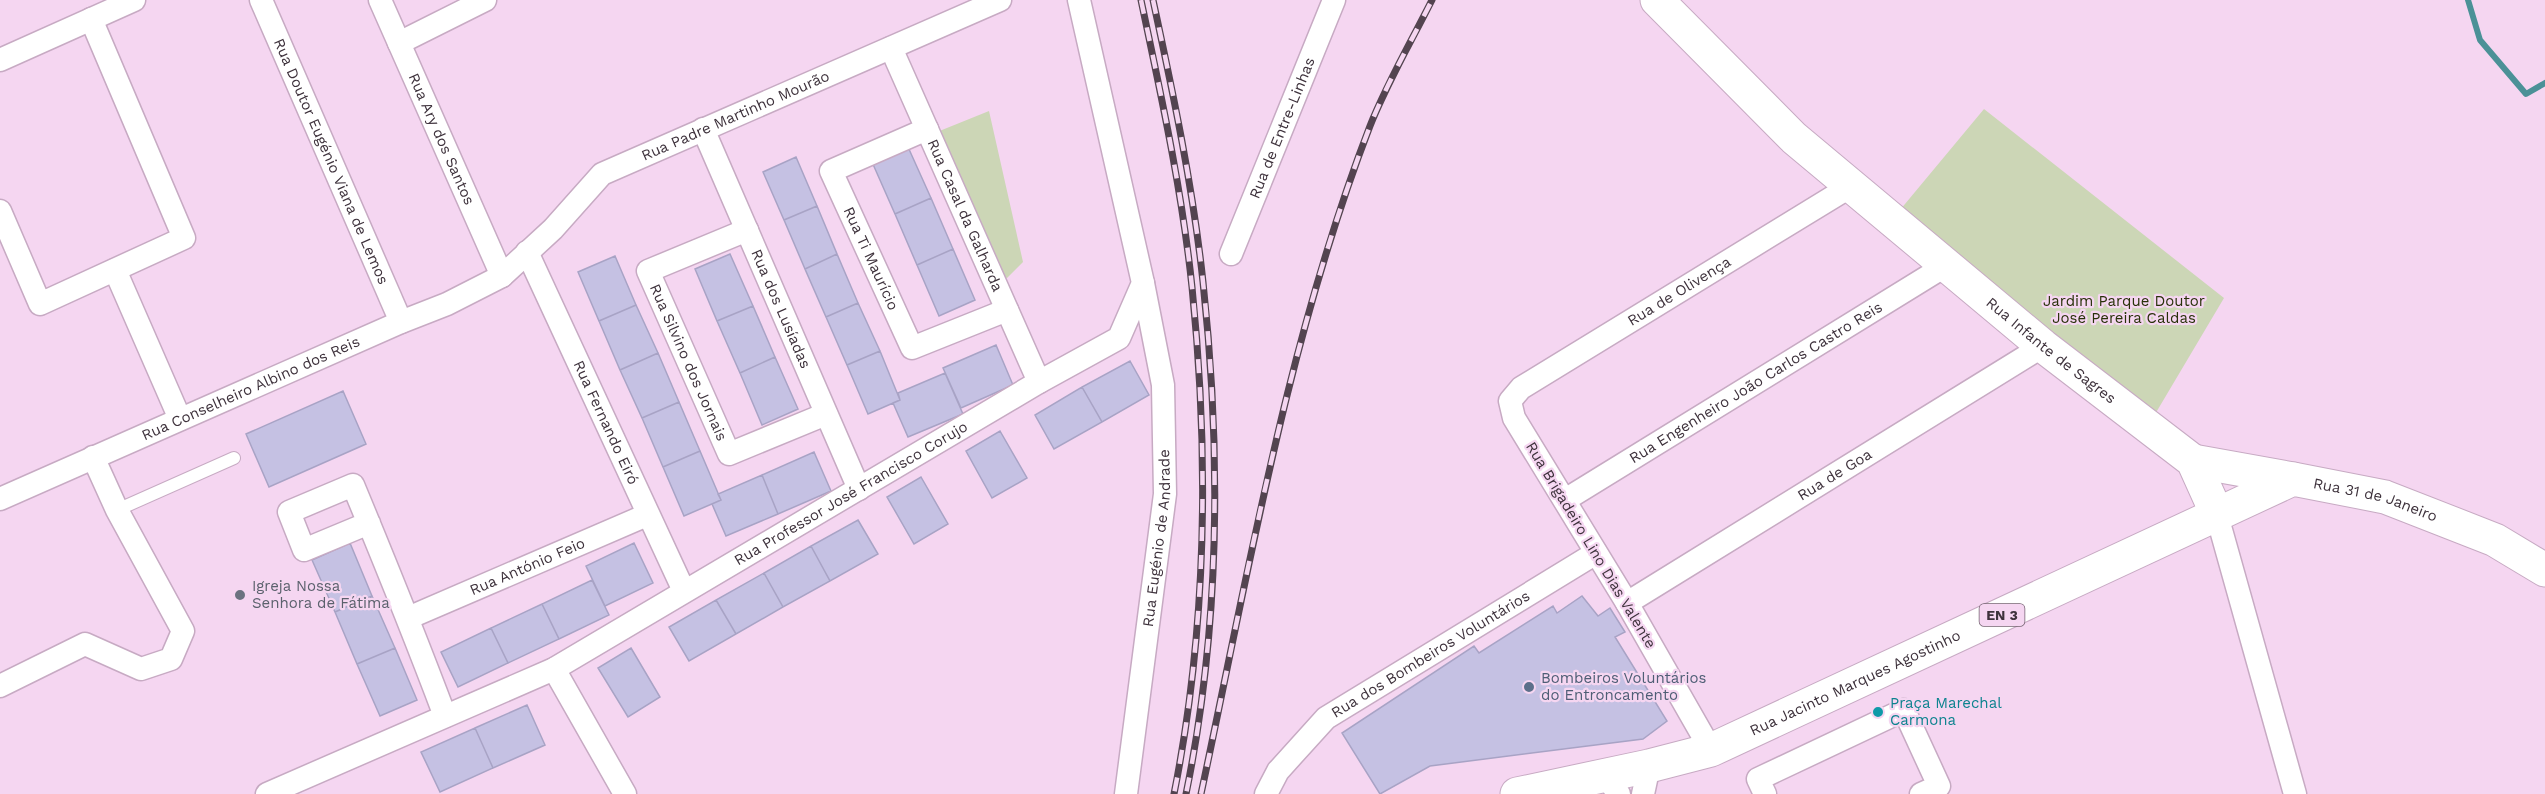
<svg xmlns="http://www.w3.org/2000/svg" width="2545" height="794" font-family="'Work Sans',sans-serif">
	<rect width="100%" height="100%" fill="#f5d6f1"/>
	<path fill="#ccd6b6" d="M 1984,109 L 2224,298 L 2151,421 L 1895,216 Z
		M 989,111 L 1023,262 L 1007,278 L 997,275 L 937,132 Z"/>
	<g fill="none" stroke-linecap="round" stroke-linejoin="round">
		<path stroke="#4b9197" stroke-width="6" d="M 2468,0 L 2480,40 L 2526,94 L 2545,83"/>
	</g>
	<path fill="#c5c1e3" stroke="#a8a3c5" stroke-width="1.5" d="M 908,147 L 931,198 L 895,214 L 872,162 Z
		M 796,157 L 817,206 L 784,220 L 763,172 Z
		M 931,198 L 953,249 L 917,265 L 895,214 Z
		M 817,206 L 837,254 L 805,269 L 784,220 Z
		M 953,249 L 975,300 L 939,316 L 917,265 Z
		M 730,254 L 753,306 L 717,321 L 695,269 Z
		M 837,254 L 858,303 L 826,317 L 805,269 Z
		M 615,256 L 636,305 L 599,321 L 578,272 Z
		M 858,303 L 880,351 L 847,365 L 826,317 Z
		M 636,305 L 658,353 L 620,370 L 599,321 Z
		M 753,306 L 775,357 L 740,373 L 717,321 Z
		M 996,345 L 1013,385 L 961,408 L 943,368 Z
		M 880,351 L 900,400 L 868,414 L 847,365 Z
		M 658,353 L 679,402 L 642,418 L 620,370 Z
		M 775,357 L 798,409 L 762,425 L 740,373 Z
		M 1130,361 L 1149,395 L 1102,422 L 1082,387 Z
		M 945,373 L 963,414 L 908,437 L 893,403 L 900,400 L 898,393 Z
		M 1082,387 L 1102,422 L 1054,449 L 1035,415 Z
		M 343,391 L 366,444 L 269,487 L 246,434 Z
		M 679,402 L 700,451 L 663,467 L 642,418 Z
		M 1000,431 L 1027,478 L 992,498 L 966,451 Z
		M 700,451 L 721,500 L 684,516 L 663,467 Z
		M 814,452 L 831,491 L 778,514 L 762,475 Z
		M 762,475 L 778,514 L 726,536 L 712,504 L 721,500 L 718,494 Z
		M 921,477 L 948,524 L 914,544 L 887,497 Z
		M 858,520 L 878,554 L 830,581 L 811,546 Z
		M 350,543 L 372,596 L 335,612 L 312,560 Z
		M 634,543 L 653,583 L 605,606 L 586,566 Z
		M 811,546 L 830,581 L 783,607 L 764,573 Z
		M 764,573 L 783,607 L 736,634 L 716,600 Z
		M 592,580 L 609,615 L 559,639 L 542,604 Z
		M 372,596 L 395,648 L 357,664 L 335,612 Z
		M 1582,596 L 1598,616 L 1610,608 L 1625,632 L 1615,637 L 1667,721 L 1643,739 L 1430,766 L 1380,794 L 1342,733 L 1474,646 L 1479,653 L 1553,606 L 1557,613 Z
		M 716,600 L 736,634 L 689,661 L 669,627 Z
		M 542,604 L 559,639 L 508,663 L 491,628 Z
		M 491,628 L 508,663 L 458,687 L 441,652 Z
		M 395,648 L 417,700 L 380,716 L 357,664 Z
		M 631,648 L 660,697 L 628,717 L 598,668 Z
		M 527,705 L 545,745 L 493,768 L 475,728 Z
		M 475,728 L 493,768 L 440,792 L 421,752 Z"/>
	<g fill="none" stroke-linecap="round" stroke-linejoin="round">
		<defs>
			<path id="lane" d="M 117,510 L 234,458"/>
			<g id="street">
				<path id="s1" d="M 261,0 L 401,322"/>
				<path id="s2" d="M 380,0 L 502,276"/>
				<path d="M 399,43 L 485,0"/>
				<path id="s3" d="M 891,48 L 1039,382"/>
				<path d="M 0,60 L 134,0"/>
				<path id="s4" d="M 703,129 L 859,489"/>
				<path id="s5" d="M 927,129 L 831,171 L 912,348 L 1007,310"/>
				<path d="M 0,211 L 40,304 L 184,238 L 91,19"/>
				<path id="s6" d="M 747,230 L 648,271 L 729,454 L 826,414"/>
				<path id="s7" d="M 527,252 L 684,591"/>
				<path id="s8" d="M 1231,254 L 1334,0"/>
				<path d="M 115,270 L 180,419"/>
				<path id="s9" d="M 0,499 L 401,322 L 447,304 L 502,276 L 553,229 L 602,174 L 1000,0"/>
				<path id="s10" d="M 1565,500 L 1945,266"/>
				<path d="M 2216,512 L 2295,794"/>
				<path d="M 369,523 L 304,550 L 289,512 L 353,485 C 385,562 416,639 445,716"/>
				<path id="s11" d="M 1627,603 L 2043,346"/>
				<path id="s12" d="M 408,618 L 647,515"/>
				<path d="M 554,669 L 625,794"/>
				<path d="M 0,686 L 85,644 L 141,669 L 171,659 L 183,631 L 117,510 L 93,457"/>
				<path id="s13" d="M 1711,750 L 1627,603 L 1514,418 L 1510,401 L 1521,388 L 1851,186"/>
				<path d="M 1605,776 L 1619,794"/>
				<path id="s14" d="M 267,794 L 554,669 L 1039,382 L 1119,338 L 1143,283 L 1079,0"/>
				<path id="s15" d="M 1126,794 L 1165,494 L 1163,385 L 1143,283"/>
				<path id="s16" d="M 1266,794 L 1278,771 L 1326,718 L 1596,553"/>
				<path d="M 1643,794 L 1649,766"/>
				<path d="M 1765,794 L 1758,779 L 1904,710 L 1939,786 L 1921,794"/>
			</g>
			<g id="secondary">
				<path id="s17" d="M 1657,0 L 1794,138 L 2043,346 L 2193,461 L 2216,512"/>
				<path d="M 2193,461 L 2293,479"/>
			</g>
			<g id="primary">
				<path id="s18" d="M 1517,794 L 1649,766 L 1711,750 L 2293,479 L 2385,497 L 2495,540 L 2545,570"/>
			</g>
		</defs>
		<use href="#lane" stroke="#c7aac3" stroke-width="14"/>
		<use href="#street" stroke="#c7aac3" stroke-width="25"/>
		<use href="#secondary" stroke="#c7aac3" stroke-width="35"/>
		<use href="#primary" stroke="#c7aac3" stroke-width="35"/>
		<use href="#lane" stroke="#fff" stroke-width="12"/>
		<use href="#street" stroke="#fff" stroke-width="22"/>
		<use href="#secondary" stroke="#fff" stroke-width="33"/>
		<use href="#primary" stroke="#fff" stroke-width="33"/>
		<defs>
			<path id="rail" d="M 1141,0 C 1161,95 1182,190 1192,287 C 1209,454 1207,628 1174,794
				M 1153,0 C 1173,93 1193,187 1203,282 C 1221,450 1220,628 1186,794
				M 1201,794 C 1249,570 1287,341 1370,126 C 1387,83 1411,42 1432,0"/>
		</defs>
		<use href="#rail" stroke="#534450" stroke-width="7"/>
		<use href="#rail" stroke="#f5d6f1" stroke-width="4.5" stroke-dasharray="14" stroke-linecap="butt"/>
	</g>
	<circle fill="#6b7280" stroke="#f5d6f1" stroke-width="2" cx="240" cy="595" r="6"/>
	<circle fill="#5c6f8a" stroke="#f5d6f1" stroke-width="2" cx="1529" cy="687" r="6"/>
	<circle fill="#0f9aa8" stroke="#f5d6f1" stroke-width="2" cx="1878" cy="712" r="6"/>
	<g text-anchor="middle" stroke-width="4.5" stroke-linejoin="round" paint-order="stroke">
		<rect fill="#f5d6f1" stroke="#756372" stroke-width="1.5" x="1979.5" y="604" width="45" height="22" rx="4.5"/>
		<g font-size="14" font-weight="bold" fill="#3e323c">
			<text x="2002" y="620">EN 3</text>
		</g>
		<g font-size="15" fill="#3e323c" stroke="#f5d6f1">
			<text dy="5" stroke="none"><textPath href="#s9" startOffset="838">Rua Padre Martinho Mourão</textPath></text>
			<text dy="5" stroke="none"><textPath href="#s8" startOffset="136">Rua de Entre-Linhas</textPath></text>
			<text dy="5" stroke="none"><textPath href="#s2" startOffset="152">Rua Ary dos Santos</textPath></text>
			<text dy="5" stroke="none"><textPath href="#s1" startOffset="176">Rua Doutor Eugénio Viana de Lemos</textPath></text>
			<text dy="5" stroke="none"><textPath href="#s3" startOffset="183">Rua Casal da Galharda</textPath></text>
			<text dy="5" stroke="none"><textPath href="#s5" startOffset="201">Rua Ti Maurício</textPath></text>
			<text dy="5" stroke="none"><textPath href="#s13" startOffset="606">Rua de Olivença</textPath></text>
			<text dy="5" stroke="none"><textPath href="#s4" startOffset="196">Rua dos Lusíadas</textPath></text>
			<text dy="5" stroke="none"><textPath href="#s17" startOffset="528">Rua Infante de Sagres</textPath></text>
			<text dy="5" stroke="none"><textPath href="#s6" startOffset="207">Rua Silvino dos Jornais</textPath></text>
			<text dy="5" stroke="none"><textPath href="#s10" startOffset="224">Rua Engenheiro João Carlos Castro Reis</textPath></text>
			<text dy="5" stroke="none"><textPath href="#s9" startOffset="274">Rua Conselheiro Albino dos Reis</textPath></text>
			<text dy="5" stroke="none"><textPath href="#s7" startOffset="188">Rua Fernando Eiró</textPath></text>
			<text dy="5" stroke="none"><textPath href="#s11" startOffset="244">Rua de Goa</textPath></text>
			<text dy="5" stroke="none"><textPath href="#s14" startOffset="658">Rua Professor José Francisco Corujo</textPath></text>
			<text dy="5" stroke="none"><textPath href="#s18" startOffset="926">Rua 31 de Janeiro</textPath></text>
			<text dy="5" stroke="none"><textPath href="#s15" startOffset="258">Rua Eugénio de Andrade</textPath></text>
			<text transform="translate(1591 545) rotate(59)" y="5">Rua Brigadeiro Lino Dias Valente</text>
			<text dy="5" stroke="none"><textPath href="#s12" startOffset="130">Rua António Feio</textPath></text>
			<text dy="5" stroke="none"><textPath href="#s16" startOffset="220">Rua dos Bombeiros Voluntários</textPath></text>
			<text dy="5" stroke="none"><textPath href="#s18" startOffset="358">Rua Jacinto Marques Agostinho</textPath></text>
		</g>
		<g font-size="15" fill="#283109" stroke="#f5d6f1">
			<text x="2124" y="306">Jardim Parque Doutor<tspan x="2124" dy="17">José Pereira Caldas</tspan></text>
		</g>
		<g font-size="15" fill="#5b616d" stroke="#f5d6f1" text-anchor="start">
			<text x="252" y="591">Igreja Nossa<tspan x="252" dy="17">Senhora de Fátima</tspan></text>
		</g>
		<g font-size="15" fill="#4e5e75" stroke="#f5d6f1" text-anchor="start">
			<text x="1541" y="683">Bombeiros Voluntários<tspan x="1541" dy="17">do Entroncamento</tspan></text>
		</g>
		<g font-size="15" fill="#0d838f" stroke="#f5d6f1" text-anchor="start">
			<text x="1890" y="708">Praça Marechal<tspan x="1890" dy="17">Carmona</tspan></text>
		</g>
	</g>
</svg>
